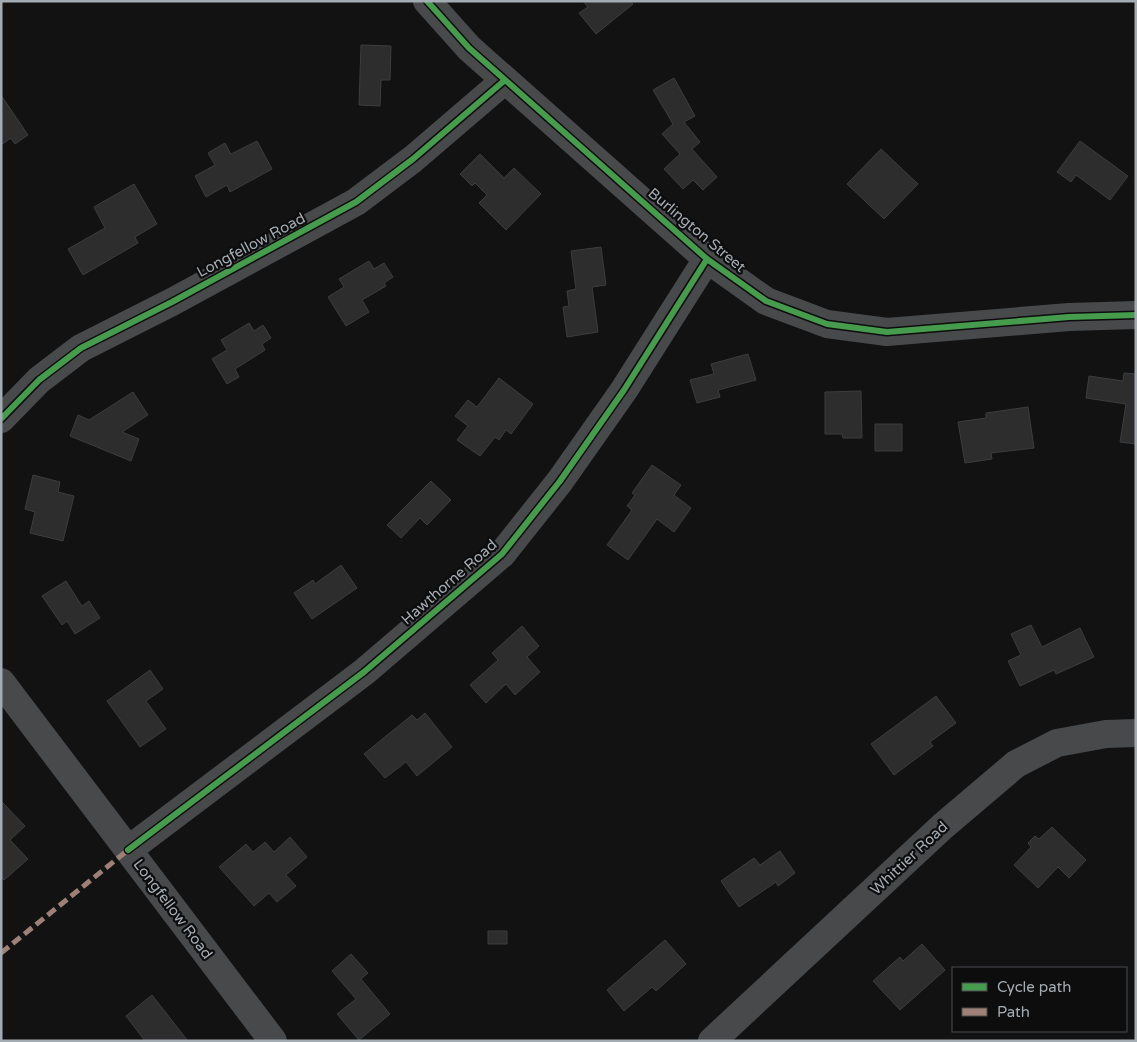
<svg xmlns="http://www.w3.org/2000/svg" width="1137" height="1042" font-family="'Varela Round',sans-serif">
	<rect width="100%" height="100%" fill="#121213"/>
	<path fill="#2d2d2e" stroke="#3b3d3f" d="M 583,1 L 630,1 L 633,4 L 596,34 L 579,13 L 588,7 Z
		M 361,45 L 391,46 L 390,80 L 381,80 L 380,106 L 359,105 Z
		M 674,78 L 695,116 L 684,122 L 700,142 L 692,149 L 717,177 L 703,190 L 693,180 L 683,189 L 664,169 L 680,154 L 662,134 L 673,124 L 653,90 Z
		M 1,95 L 28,135 L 15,144 L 11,138 L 1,145 Z
		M 257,141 L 272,169 L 230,192 L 227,185 L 206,197 L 195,176 L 215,165 L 208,153 L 225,143 L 231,154 Z
		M 1080,141 L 1128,176 L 1110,200 L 1076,175 L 1071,182 L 1057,172 Z
		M 881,149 L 918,184 L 884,219 L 847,184 Z
		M 480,154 L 504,178 L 514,168 L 541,194 L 506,230 L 479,203 L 487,195 L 475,183 L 472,186 L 460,174 Z
		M 134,184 L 157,224 L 135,237 L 138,243 L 83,275 L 68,249 L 105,228 L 94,207 Z
		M 601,247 L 606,285 L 592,287 L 598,332 L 567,337 L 563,307 L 569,306 L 567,291 L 576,289 L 571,251 Z
		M 369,261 L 374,269 L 384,263 L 393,277 L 384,283 L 386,286 L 362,300 L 369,312 L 346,326 L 328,297 L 344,287 L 339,279 Z
		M 249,323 L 254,331 L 263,325 L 271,338 L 262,344 L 265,350 L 235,369 L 239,377 L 227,384 L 212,359 L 227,350 L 221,340 Z
		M 748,354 L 756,380 L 718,390 L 720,397 L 697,403 L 690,380 L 714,374 L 711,364 Z
		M 1124,373 L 1136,374 L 1136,444 L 1120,442 L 1126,404 L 1086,398 L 1089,376 L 1123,381 Z
		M 499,378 L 533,404 L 511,434 L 506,430 L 499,440 L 495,437 L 480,456 L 457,440 L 468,426 L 455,416 L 468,400 L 477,407 Z
		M 861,391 L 862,438 L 843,438 L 842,434 L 825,434 L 825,392 Z
		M 133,392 L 148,415 L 122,432 L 139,439 L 131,461 L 70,436 L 78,415 L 89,420 Z
		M 1028,407 L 1034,448 L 991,453 L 992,459 L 965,463 L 958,422 L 986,418 L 986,413 Z
		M 875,424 L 902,424 L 902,451 L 875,451 Z
		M 652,465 L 681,485 L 674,495 L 691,508 L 674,532 L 657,519 L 628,560 L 607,545 L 632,510 L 627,506 L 635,495 L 632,493 Z
		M 33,475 L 60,482 L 58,492 L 74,496 L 63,541 L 30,533 L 35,512 L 25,509 Z
		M 431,481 L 451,500 L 427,525 L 420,518 L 401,538 L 387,525 Z
		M 341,565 L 357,588 L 312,619 L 294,593 L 313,580 L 315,584 Z
		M 66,581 L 82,606 L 89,601 L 100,618 L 75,634 L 67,621 L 62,625 L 42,596 Z
		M 1031,625 L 1042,647 L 1080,628 L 1094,657 L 1056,674 L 1054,670 L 1020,686 L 1008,661 L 1021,655 L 1011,634 Z
		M 522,626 L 539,646 L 527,657 L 540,672 L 515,695 L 506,684 L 486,703 L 470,685 L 498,660 L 492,653 Z
		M 150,670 L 163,689 L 146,701 L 166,729 L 140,747 L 107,701 Z
		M 936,696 L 956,723 L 930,742 L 933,746 L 894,775 L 871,744 Z
		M 425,713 L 452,747 L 417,776 L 406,762 L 385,778 L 364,754 L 412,715 L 417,720 Z
		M 1,801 L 25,826 L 10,840 L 28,859 L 4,880 L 1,877 Z
		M 1052,827 L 1086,860 L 1069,878 L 1058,867 L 1038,888 L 1014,865 L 1031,847 L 1028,843 L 1035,836 L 1039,839 Z
		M 290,837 L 307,857 L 286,875 L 296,886 L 277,902 L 269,893 L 254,906 L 219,867 L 246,844 L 253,852 L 265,842 L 274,852 Z
		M 780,851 L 795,873 L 778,886 L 776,882 L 739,907 L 721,881 L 754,858 L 760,865 Z
		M 488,931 L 507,931 L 507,944 L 488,944 Z
		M 665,940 L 686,964 L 656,991 L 652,987 L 624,1011 L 607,990 Z
		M 922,944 L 945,970 L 900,1010 L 873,981 L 900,957 L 903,961 Z
		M 351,954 L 368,973 L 361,979 L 390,1014 L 359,1040 L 337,1014 L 356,999 L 332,971 Z
		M 152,995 L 188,1041 L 145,1041 L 126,1016 Z"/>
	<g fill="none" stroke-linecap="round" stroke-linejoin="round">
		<path stroke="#47494b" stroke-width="28" d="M 427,1 L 469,48 L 707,259 L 766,301 L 827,324 L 887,332 L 1069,317 L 1136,315
			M 1,419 L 39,380 L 81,348 L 172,302 L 356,202 L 413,159 L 505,80
			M 1,682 L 273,1041
			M 128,850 L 364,672 L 502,554 L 560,481 L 624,390 L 707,259
			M 712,1041 L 943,826 L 1016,764 L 1057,743 L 1106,734 L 1136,733"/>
		<path stroke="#9e8076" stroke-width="5" stroke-dasharray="10 5" stroke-linecap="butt" d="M 1,953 L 128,850"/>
		<defs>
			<path id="cycleway" d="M 427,1 L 469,48 L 707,259 L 766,301 L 827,324 L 887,332 L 1069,317 L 1136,315
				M 1,419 L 39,380 L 81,348 L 172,302 L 356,202 L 413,159 L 505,80
				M 128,850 L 364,672 L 502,554 L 560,481 L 624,390 L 707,259"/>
		</defs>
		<use href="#cycleway" stroke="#0d0d0e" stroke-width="9"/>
		<use href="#cycleway" stroke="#469c4c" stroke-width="6"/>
	</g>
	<g text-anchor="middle" stroke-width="4.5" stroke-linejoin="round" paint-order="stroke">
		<g font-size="15" fill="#a4acb3" stroke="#0d0d0e">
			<text transform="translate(697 230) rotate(40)" y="5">Burlington Street</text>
			<text transform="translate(251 245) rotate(-28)" y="5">Longfellow Road</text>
			<text transform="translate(449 582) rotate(-41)" y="5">Hawthorne Road</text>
			<text transform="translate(909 858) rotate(-43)" y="5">Whittier Road</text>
			<text transform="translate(173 909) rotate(53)" y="5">Longfellow Road</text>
		</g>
	</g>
	<rect width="1137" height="1042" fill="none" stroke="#a4acb3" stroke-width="5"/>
	<rect x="952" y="967" width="175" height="65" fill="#0d0d0e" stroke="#494d50"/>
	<rect x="962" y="983" width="25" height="8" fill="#469c4c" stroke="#494d50"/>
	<text x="997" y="992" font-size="15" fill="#a4acb3">Cycle path</text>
	<rect x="962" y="1008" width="25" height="8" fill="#9e8076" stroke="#494d50"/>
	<text x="997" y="1017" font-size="15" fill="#a4acb3">Path</text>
</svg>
